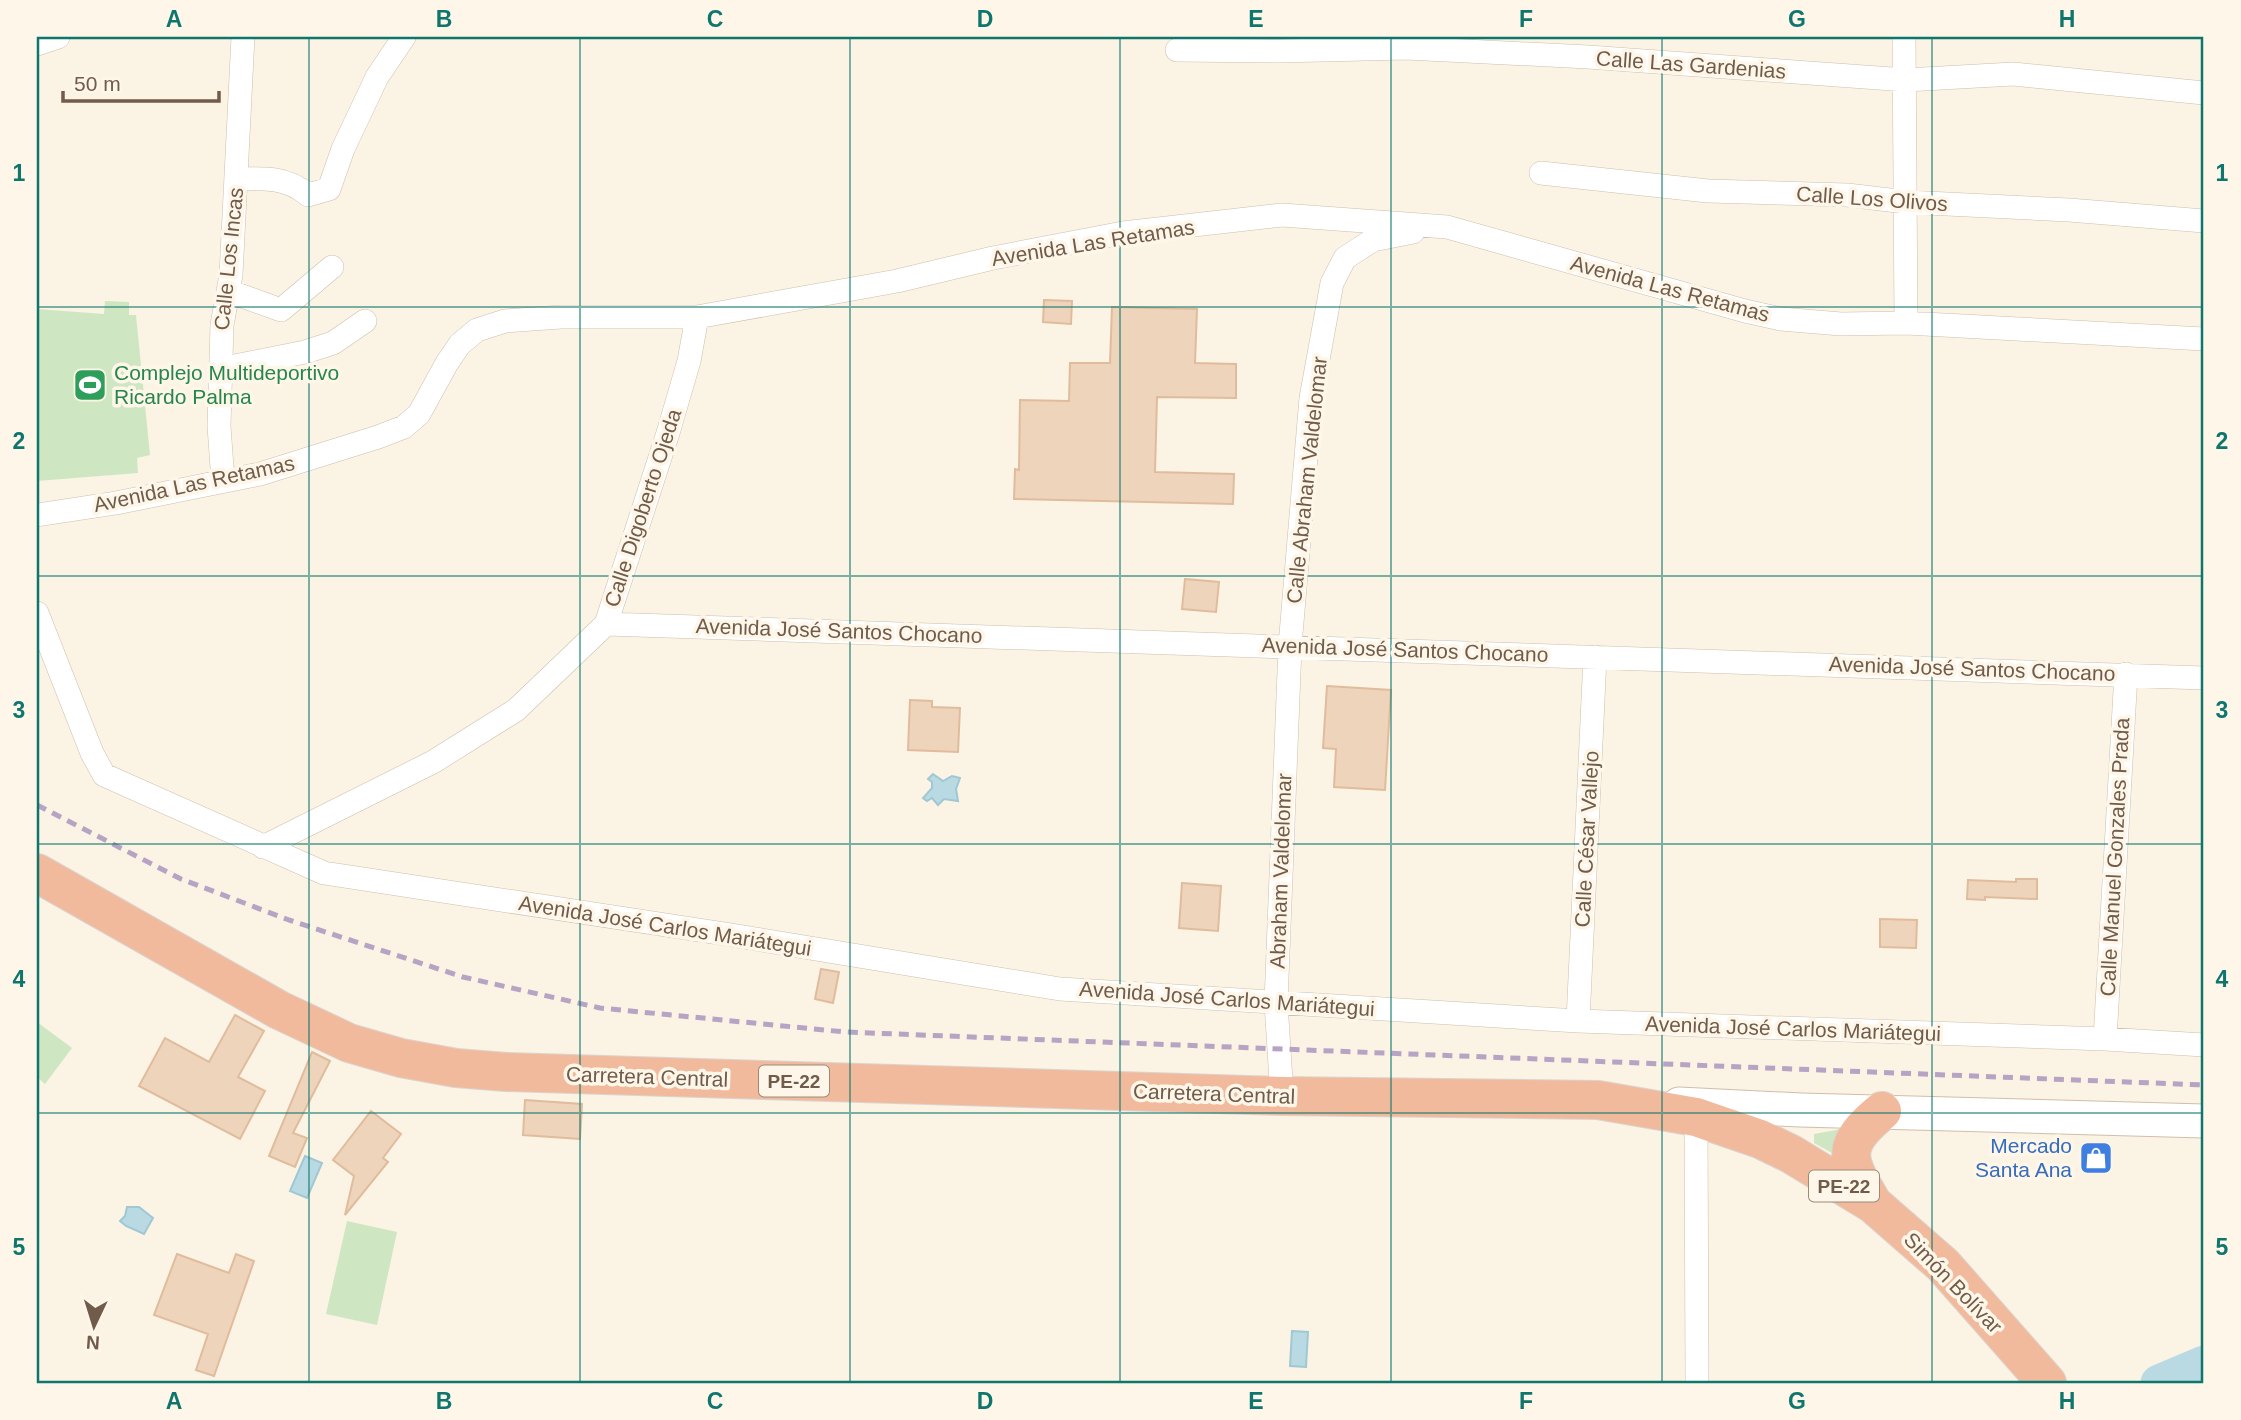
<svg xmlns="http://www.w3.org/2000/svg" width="2241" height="1420" font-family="Helvetica,sans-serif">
	<rect width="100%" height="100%" fill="#fbf3e3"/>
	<path fill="#cee7c2" d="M 105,301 L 129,302 L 129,315 L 136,315 L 150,455 L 137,458 L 138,473 L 37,481 L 37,309 L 104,314 Z
		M 37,1022 L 72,1048 L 45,1084 L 37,1077 Z
		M 1842,1129 L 1834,1154 L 1814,1143 L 1814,1134 Z
		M 347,1221 L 397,1232 L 377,1325 L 326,1314 Z"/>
	<path fill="#b9dae3" stroke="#9fc8d4" stroke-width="2" d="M 933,774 L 943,781 L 952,776 L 960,778 L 956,789 L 958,801 L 944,799 L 938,805 L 932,798 L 927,801 L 923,798 L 932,788 L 932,782 L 928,779 Z
		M 305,1156 L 322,1163 L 307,1198 L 290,1191 Z
		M 127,1207 L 139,1207 L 153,1218 L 144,1234 L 126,1226 L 120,1221 L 125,1216 Z
		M 1292,1331 L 1308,1332 L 1306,1367 L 1290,1366 Z"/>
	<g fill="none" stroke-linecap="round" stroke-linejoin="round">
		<path stroke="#b9dae3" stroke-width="37" d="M 2159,1383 L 2204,1364"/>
	</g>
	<path fill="#efd4bc" stroke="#e0bc9d" stroke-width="2" d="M 1044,300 L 1072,301 L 1071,324 L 1043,322 Z
		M 1112,307 L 1197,309 L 1195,363 L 1236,364 L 1236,398 L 1157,397 L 1155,472 L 1234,474 L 1233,504 L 1014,499 L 1015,469 L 1019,470 L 1020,400 L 1069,401 L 1070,363 L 1110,363 Z
		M 1185,579 L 1219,582 L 1216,612 L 1182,609 Z
		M 1327,686 L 1391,690 L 1385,790 L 1334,787 L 1336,749 L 1323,748 Z
		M 910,700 L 932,701 L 932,707 L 960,708 L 958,752 L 908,750 Z
		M 2016,879 L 2037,879 L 2037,899 L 1985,897 L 1985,900 L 1967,899 L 1968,880 L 2016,882 Z
		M 1182,883 L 1221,886 L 1218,931 L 1179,928 Z
		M 1880,919 L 1917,920 L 1916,948 L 1880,947 Z
		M 821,969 L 839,972 L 833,1003 L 815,999 Z
		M 235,1015 L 264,1031 L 238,1077 L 265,1091 L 240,1139 L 139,1086 L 165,1038 L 209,1062 Z
		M 312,1052 L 330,1061 L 293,1133 L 307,1138 L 295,1167 L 269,1156 Z
		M 525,1100 L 582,1104 L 580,1139 L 523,1135 Z
		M 371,1111 L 401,1134 L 383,1158 L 388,1162 L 345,1215 L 354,1176 L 333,1160 Z
		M 177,1254 L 229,1273 L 236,1254 L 254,1261 L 214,1376 L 196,1370 L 208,1334 L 154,1315 Z"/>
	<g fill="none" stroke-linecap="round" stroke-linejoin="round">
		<defs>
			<path id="street" d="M 1904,37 L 1906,323
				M 37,44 L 58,37
				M 1177,50 L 1280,51 L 1406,48 L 1588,57 L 1906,80 L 2013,74 L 2204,93
				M 1541,173 L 1708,191 L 1847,195 L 1906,202 L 2069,210 L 2204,221
				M 237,179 C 264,178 287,177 308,195 L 329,189 L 343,149 L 377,77 L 404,37
				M 228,291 L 281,310 L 332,267
				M 220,369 L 305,352 L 333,343 L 365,321
				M 223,481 L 219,426 L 222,325 L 231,275 L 243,37
				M 37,515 L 116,503 L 260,474 L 378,437 L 404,427 L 419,414 L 447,363 L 460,344 L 477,330 L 505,321 L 561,317 L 697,317 L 897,281 L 993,258 L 1123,233 L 1282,215 L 1447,227 L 1745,311 L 1781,319 L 1841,324 L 1906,323 L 2204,339
				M 37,613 L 92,753 L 104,775 L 324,873 L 725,934 L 1060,989 L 1578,1021 L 2105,1039 L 2204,1045
				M 606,624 L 2204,678
				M 263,847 L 433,762 L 516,710 L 606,624 L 668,433 L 689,361 L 697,317
				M 1578,1021 L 1595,657
				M 2105,1039 L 2126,674
				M 1282,1096 L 1276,1003 L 1290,646 L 1311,398 L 1332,283 L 1345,258 L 1373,240 L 1413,232
				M 1696,1117 L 1697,1383"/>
			<path id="secondary" d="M 1679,1104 L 1801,1110 L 2204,1121"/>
			<path id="highway" d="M 37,873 L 279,1010 L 349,1043 L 401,1058 L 456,1068 L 506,1072 L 1282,1096 L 1598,1100 L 1696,1117 L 1760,1139 L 1791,1154 L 1873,1204 L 1943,1265 L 2047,1383
				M 1873,1204 C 1847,1160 1838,1147 1882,1111"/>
		</defs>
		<use href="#street" stroke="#cebead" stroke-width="24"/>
		<use href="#secondary" stroke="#d0beaa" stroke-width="35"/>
		<use href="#highway" stroke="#dad4d0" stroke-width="40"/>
		<use href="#street" stroke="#fff" stroke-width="23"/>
		<use href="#secondary" stroke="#fff" stroke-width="33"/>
		<use href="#highway" stroke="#f2ba9d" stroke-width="38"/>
		<path stroke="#b7a3c3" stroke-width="5" stroke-dasharray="10 7" stroke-linecap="butt" d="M 37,805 L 181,879 L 289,920 L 463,977 L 600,1008 L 845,1032 L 2204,1085"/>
	</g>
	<path fill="none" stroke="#0f766e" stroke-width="2" stroke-opacity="0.55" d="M 309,37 L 309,1383M 580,37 L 580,1383M 850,37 L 850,1383M 1120,37 L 1120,1383M 1391,37 L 1391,1383M 1662,37 L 1662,1383M 1932,37 L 1932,1383M 37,307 L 2204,307M 37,576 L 2204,576M 37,844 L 2204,844M 37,1113 L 2204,1113"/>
	<defs>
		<symbol id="stadium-square" viewBox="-11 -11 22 22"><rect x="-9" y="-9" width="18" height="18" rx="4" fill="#2e9e5b" stroke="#fef7e9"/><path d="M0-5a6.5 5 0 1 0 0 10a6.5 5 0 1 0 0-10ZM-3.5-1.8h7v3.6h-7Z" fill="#fff"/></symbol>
		<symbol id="shop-square" viewBox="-11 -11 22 22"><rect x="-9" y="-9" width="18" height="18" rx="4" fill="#3f7fe0" stroke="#fef7e9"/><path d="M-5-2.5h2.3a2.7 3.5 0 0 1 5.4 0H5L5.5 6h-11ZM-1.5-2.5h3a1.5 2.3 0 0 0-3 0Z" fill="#fff"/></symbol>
	</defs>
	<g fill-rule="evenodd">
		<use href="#stadium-square" x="71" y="366" width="38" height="38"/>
		<use href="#shop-square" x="2077" y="1139" width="38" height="38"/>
	</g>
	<g text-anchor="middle" stroke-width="7" stroke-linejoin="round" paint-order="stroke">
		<g fill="#fef7e9" stroke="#9b8a7a" stroke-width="2">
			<rect x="759" y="1065.5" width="70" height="31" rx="5"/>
			<rect x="1809" y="1170.5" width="70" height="31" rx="5"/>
		</g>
		<g font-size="19" font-weight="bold" fill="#715b4a">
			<text x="794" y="1088">PE-22</text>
			<text x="1844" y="1193">PE-22</text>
		</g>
		<g font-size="21" fill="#715b4a" stroke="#fef7e9">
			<text transform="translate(1691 65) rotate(4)" y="7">Calle Las Gardenias</text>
			<text transform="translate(1872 199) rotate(4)" y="7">Calle Los Olivos</text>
			<text transform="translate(1093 243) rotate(-9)" y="7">Avenida Las Retamas</text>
			<text transform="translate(229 259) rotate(-84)" y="7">Calle Los Incas</text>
			<text transform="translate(1670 289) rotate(15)" y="7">Avenida Las Retamas</text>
			<text transform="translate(1307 480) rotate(-84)" y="7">Calle Abraham Valdelomar</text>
			<text transform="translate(194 484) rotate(-12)" y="7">Avenida Las Retamas</text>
			<text transform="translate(643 508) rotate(-72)" y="7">Calle Digoberto Ojeda</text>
			<text transform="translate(839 631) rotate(2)" y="7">Avenida José Santos Chocano</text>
			<text transform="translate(1405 650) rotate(2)" y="7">Avenida José Santos Chocano</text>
			<text transform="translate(1972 669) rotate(2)" y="7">Avenida José Santos Chocano</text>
			<text transform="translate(1587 839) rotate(-87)" y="7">Calle César Vallejo</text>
			<text transform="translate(2115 857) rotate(-87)" y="7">Calle Manuel Gonzales Prada</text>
			<text transform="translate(1281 871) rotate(-88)" y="7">Abraham Valdelomar</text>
			<text transform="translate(665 926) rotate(9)" y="7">Avenida José Carlos Mariátegui</text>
			<text transform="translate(1227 999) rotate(4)" y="7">Avenida José Carlos Mariátegui</text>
			<text transform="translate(1793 1029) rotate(2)" y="7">Avenida José Carlos Mariátegui</text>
			<text transform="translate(647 1077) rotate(2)" y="7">Carretera Central</text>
			<text transform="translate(1214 1094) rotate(2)" y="7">Carretera Central</text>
			<text transform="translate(1953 1283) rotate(46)" y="7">Simón Bolívar</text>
		</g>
		<g font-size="21" fill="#27864d" stroke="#fef7e9" text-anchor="start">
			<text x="114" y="380">Complejo Multideportivo<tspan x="114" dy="24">Ricardo Palma</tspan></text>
		</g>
		<g font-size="21" fill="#366cbe" stroke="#fef7e9" text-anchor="end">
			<text x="2072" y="1153">Mercado<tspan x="2072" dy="24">Santa Ana</tspan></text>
		</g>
	</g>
	<rect width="2241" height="1420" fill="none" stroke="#fef7e9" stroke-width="77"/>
	<g transform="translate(94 1326) rotate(184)" stroke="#fef7e9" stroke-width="5" paint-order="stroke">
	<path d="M0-5L12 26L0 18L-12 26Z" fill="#715b4a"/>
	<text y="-10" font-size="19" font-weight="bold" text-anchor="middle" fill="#715b4a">N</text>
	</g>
	<path d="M63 91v10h156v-10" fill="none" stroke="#715b4a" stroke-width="3.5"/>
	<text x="74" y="91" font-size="21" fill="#715b4a" stroke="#fef7e9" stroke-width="5" paint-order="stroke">50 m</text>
	<rect x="38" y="38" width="2164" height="1344" fill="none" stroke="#0f766e" stroke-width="2.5"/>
	<g font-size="23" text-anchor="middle" font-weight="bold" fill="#0f766e">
		<text x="174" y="27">A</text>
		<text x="444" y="27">B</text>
		<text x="715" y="27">C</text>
		<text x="985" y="27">D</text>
		<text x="1256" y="27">E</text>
		<text x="1526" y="27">F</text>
		<text x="1797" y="27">G</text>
		<text x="2067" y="27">H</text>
		<text x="19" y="181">1</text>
		<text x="2222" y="181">1</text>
		<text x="19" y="449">2</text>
		<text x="2222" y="449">2</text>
		<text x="19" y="718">3</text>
		<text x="2222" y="718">3</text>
		<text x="19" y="987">4</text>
		<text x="2222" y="987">4</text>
		<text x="19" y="1255">5</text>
		<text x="2222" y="1255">5</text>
		<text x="174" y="1409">A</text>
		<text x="444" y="1409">B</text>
		<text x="715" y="1409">C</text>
		<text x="985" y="1409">D</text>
		<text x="1256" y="1409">E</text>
		<text x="1526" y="1409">F</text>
		<text x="1797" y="1409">G</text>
		<text x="2067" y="1409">H</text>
	</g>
</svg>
